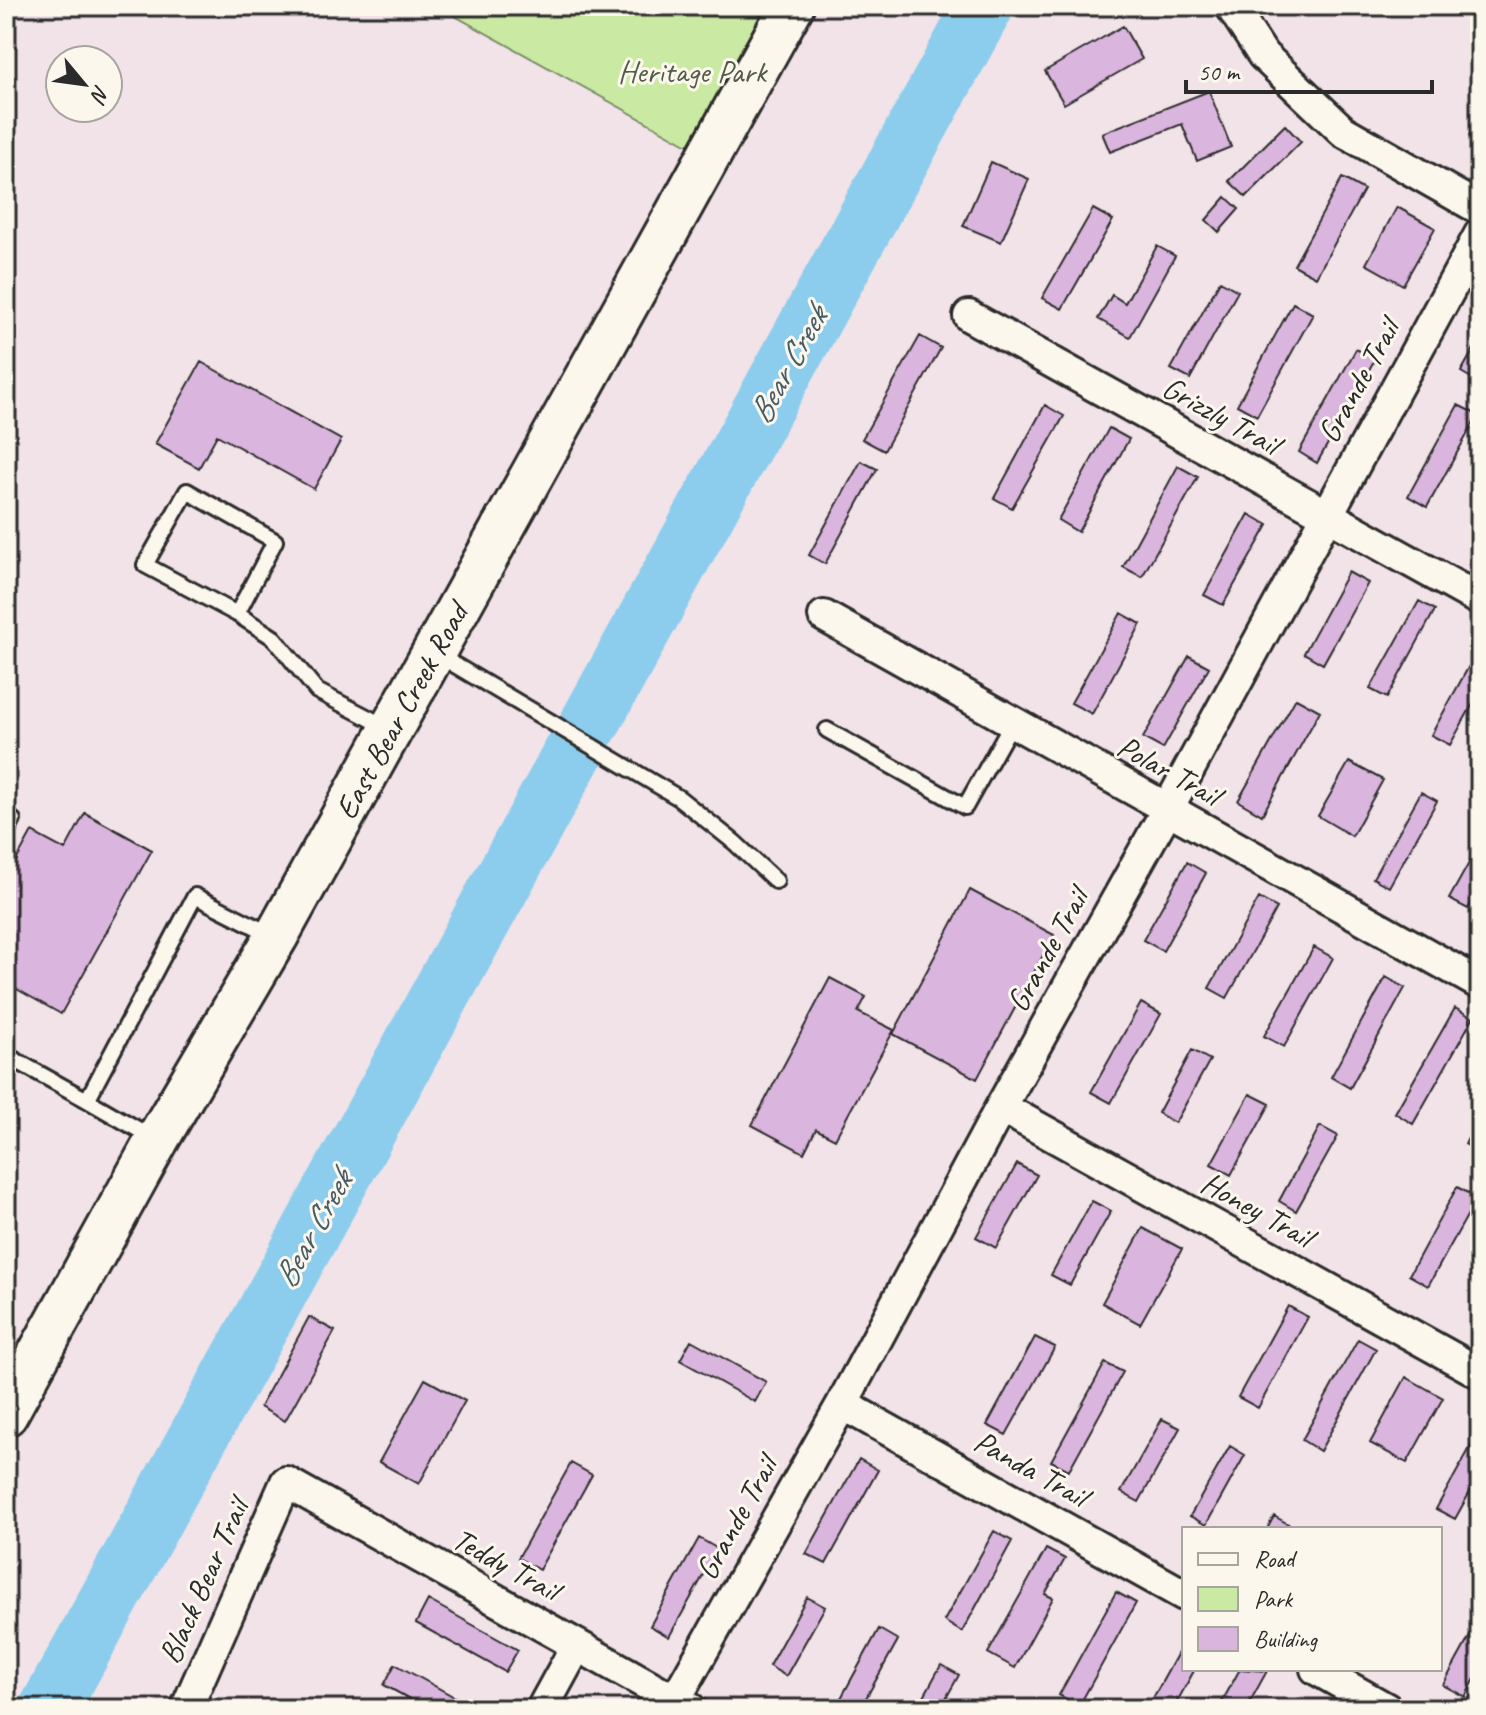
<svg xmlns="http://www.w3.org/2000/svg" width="1486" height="1715" font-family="Caveat,sans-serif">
	<rect width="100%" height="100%" fill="#f1e3e8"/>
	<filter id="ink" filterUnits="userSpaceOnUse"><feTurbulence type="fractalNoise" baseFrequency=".0125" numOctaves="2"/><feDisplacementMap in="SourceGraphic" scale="16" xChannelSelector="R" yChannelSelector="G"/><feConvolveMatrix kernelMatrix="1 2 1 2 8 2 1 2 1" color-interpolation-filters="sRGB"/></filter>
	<g filter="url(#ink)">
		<path fill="#caeaa3" stroke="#7a8a67" stroke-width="2" d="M 437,6 L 804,6 L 717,161 Z"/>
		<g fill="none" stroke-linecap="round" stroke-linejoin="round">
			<path stroke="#8ccded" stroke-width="60" d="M 590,723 L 984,6
				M 49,1709 L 576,748"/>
		</g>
		<path fill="#dab5de" stroke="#2b2b2b" stroke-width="2" d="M 1123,26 L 1142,59 L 1064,104 L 1045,71 Z
			M 1209,91 L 1231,147 L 1197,161 L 1182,124 L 1110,152 L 1102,133 Z
			M 1480,116 L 1480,143 L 1469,136 Z
			M 1285,125 L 1301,142 L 1246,197 L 1229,181 Z
			M 991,162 L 1029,179 L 1001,242 L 963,226 Z
			M 1342,178 L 1364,190 L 1316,277 L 1294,265 Z
			M 1226,197 L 1239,209 L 1219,232 L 1206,220 Z
			M 1397,207 L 1435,228 L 1403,285 L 1366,264 Z
			M 1093,209 L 1113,220 L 1062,309 L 1042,298 Z
			M 1157,246 L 1175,256 L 1130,337 L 1098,319 L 1112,295 L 1125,303 Z
			M 1220,281 L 1238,291 L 1190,379 L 1171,369 Z
			M 1293,303 L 1313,314 L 1257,416 L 1237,405 Z
			M 920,336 L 941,348 L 884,451 L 862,439 Z
			M 1480,338 L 1480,379 L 1478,382 L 1461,372 Z
			M 1356,349 L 1375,359 L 1317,463 L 1299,452 Z
			M 201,362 L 341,440 L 314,489 L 217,435 L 199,468 L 155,444 Z
			M 1045,405 L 1064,416 L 1012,508 L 994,498 Z
			M 1458,405 L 1478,415 L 1427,507 L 1408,496 Z
			M 1109,428 L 1129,439 L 1078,532 L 1058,520 Z
			M 861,461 L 877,469 L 825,564 L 809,555 Z
			M 1178,466 L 1198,477 L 1142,577 L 1123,567 Z
			M 1480,511 L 1480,536 L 1470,530 Z
			M 1249,514 L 1268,525 L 1223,605 L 1204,595 Z
			M 1348,572 L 1368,583 L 1323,664 L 1304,653 Z
			M 1419,601 L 1435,610 L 1387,698 L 1370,689 Z
			M 1121,613 L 1141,624 L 1092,714 L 1071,703 Z
			M 1480,646 L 1480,691 L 1450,745 L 1431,735 Z
			M 1189,656 L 1209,667 L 1163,749 L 1143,738 Z
			M 1296,698 L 1320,711 L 1262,815 L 1238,801 Z
			M 1349,762 L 1383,780 L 1352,836 L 1318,816 Z
			M 1421,792 L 1437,801 L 1389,887 L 1373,878 Z
			M 85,813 L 152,850 L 61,1014 L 6,983 L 6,879 L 32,832 L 65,850 Z
			M 1480,843 L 1480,887 L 1468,909 L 1449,899 Z
			M 1187,862 L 1206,873 L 1163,951 L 1143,940 Z
			M 970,890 L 1054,935 L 977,1079 L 893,1034 Z
			M 1259,898 L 1277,908 L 1227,998 L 1209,988 Z
			M 1314,947 L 1333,958 L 1284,1047 L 1264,1036 Z
			M 1386,977 L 1405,988 L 1350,1088 L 1331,1077 Z
			M 830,978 L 866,997 L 858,1012 L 894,1030 L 835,1139 L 816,1129 L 804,1153 L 752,1125 Z
			M 1141,1003 L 1161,1014 L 1111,1103 L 1091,1092 Z
			M 1455,1008 L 1473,1018 L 1413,1124 L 1395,1113 Z
			M 1192,1050 L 1210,1060 L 1175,1123 L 1158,1113 Z
			M 1250,1094 L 1270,1104 L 1231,1175 L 1211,1164 Z
			M 1480,1116 L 1480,1152 L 1465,1144 Z
			M 1320,1126 L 1338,1136 L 1296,1211 L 1279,1201 Z
			M 1017,1164 L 1037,1175 L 996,1248 L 976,1237 Z
			M 1457,1187 L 1477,1198 L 1428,1286 L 1409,1275 Z
			M 1092,1201 L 1111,1211 L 1070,1285 L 1051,1275 Z
			M 1143,1228 L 1182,1249 L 1140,1324 L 1102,1303 Z
			M 1288,1306 L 1308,1317 L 1258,1408 L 1238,1397 Z
			M 309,1317 L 335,1331 L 285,1421 L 260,1407 Z
			M 1035,1337 L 1055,1347 L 1006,1435 L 987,1425 Z
			M 1358,1339 L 1376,1349 L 1320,1451 L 1302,1440 Z
			M 691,1340 L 766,1382 L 755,1402 L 680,1360 Z
			M 1105,1363 L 1123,1372 L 1069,1470 L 1051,1461 Z
			M 1406,1377 L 1443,1398 L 1407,1463 L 1370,1443 Z
			M 425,1379 L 465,1401 L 419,1484 L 379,1462 Z
			M 1162,1419 L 1180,1428 L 1139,1502 L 1121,1492 Z
			M 1480,1430 L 1480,1474 L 1455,1519 L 1436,1509 Z
			M 1230,1446 L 1245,1455 L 1206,1525 L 1190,1516 Z
			M 859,1459 L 878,1470 L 826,1564 L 806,1554 Z
			M 571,1463 L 592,1475 L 539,1570 L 518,1558 Z
			M 1274,1516 L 1297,1529 L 1267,1529 Z
			M 994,1531 L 1012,1541 L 962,1632 L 944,1621 Z
			M 699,1538 L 718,1549 L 669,1637 L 650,1626 Z
			M 1046,1549 L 1065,1559 L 1045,1594 L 1053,1598 L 1015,1668 L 988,1653 Z
			M 1116,1592 L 1136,1603 L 1079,1706 L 1059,1695 Z
			M 807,1597 L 825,1607 L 786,1676 L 769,1666 Z
			M 428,1600 L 518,1650 L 505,1672 L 416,1623 Z
			M 1480,1618 L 1480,1670 L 1465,1697 L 1443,1685 Z
			M 879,1629 L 898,1640 L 860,1709 L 835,1709 Z
			M 1184,1642 L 1184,1669 L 1195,1669 L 1173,1709 L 1147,1709 Z
			M 395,1664 L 476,1709 L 428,1709 L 384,1685 Z
			M 941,1665 L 959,1675 L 940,1709 L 917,1709 Z
			M 1240,1669 L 1267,1671 L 1246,1709 L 1218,1709 Z"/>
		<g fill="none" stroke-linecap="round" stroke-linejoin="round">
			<defs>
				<path id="lane" d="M 187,491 L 275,541 L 237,614 L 145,565 Z
					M 237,614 L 274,638 L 317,691 L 388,728
					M 438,655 L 679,798 L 734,842 L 776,881
					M 827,730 L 965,807 L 1012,723
					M 6,833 L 13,820
					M 6,1055 L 87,1100 L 195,896 L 272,935
					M 87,1100 L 153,1138"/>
				<path id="street" d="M 1231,6 L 1263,55 L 1343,131 L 1480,209
					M 969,316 L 1480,600
					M 824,616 L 1480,984
					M 1001,1107 L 1480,1373
					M 842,1404 L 1184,1595
					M 1316,1669 L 1387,1709
					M 675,1700 L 842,1404 L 1001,1107 L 1167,810 L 1480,234
					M 186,1709 L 286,1482 L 691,1709
					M 542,1709 L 577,1645"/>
				<path id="secondary" d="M 6,1414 L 157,1140 L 276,937 L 792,6"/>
			</defs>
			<use href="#lane" stroke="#2b2b2b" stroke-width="20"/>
			<use href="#street" stroke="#2b2b2b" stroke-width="36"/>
			<use href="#secondary" stroke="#2b2b2b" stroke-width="48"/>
			<use href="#lane" stroke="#fbf7ec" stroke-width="14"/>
			<use href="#street" stroke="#fbf7ec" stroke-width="30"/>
			<use href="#secondary" stroke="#fbf7ec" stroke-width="42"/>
		</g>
	</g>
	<g text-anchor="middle" stroke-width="6" stroke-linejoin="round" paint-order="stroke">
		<g font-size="32" fill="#535b49" stroke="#fbf7ec">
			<text x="692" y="82">Heritage Park</text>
		</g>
		<g font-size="32" fill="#2b2b2b" stroke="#fbf7ec">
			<text transform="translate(1358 381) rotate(-61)" y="11">Grande Trail</text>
			<text transform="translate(1221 415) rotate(29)" y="11">Grizzly Trail</text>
			<text transform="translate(401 711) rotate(-61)" y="11">East Bear Creek Road</text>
			<text transform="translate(1169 770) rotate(29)" y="11">Polar Trail</text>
			<text transform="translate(1047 950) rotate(-61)" y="11">Grande Trail</text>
			<text transform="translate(1257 1209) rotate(29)" y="11">Honey Trail</text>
			<text transform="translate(1031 1468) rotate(29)" y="11">Panda Trail</text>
			<text transform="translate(736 1518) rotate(-61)" y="11">Grande Trail</text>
			<text transform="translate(506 1564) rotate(29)" y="11">Teddy Trail</text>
			<text transform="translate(203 1581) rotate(-66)" y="11">Black Bear Trail</text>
		</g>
		<g font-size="34" font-style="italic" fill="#485c65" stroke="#fbf7ec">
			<text transform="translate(787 365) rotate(-61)" y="12">Bear Creek</text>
			<text transform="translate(312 1229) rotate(-61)" y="12">Bear Creek</text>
		</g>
	</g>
	<rect width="1486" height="1715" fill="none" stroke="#fbf7ec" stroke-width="32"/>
	<rect x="16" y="16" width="1454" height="1683" fill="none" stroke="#2b2b2b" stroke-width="3" filter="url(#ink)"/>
	<rect x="1182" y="1527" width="260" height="144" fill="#fbf7ec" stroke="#a8a59f" stroke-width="2"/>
	<rect x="1198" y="1553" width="40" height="12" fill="#fbf7ec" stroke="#a8a59f" stroke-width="2"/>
	<text x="1254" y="1567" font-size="24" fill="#2b2b2b">Road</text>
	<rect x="1198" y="1587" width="40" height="24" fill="#caeaa3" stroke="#a8a59f" stroke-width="2"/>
	<text x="1254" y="1607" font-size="24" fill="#2b2b2b">Park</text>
	<rect x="1198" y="1627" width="40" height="24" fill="#dab5de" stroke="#a8a59f" stroke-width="2"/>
	<text x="1254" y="1647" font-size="24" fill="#2b2b2b">Building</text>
	<g transform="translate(84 84) rotate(119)"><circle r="38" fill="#fbf7ec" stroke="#a8a59f" stroke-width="2"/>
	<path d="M0-6L14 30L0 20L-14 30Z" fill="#2b2b2b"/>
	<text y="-12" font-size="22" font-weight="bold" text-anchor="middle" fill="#2b2b2b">N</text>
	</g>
	<path d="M1186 80v12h246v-12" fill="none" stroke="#2b2b2b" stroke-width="4"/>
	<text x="1198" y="80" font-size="24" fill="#2b2b2b" stroke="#fbf7ec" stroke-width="6" paint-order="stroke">50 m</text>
</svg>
